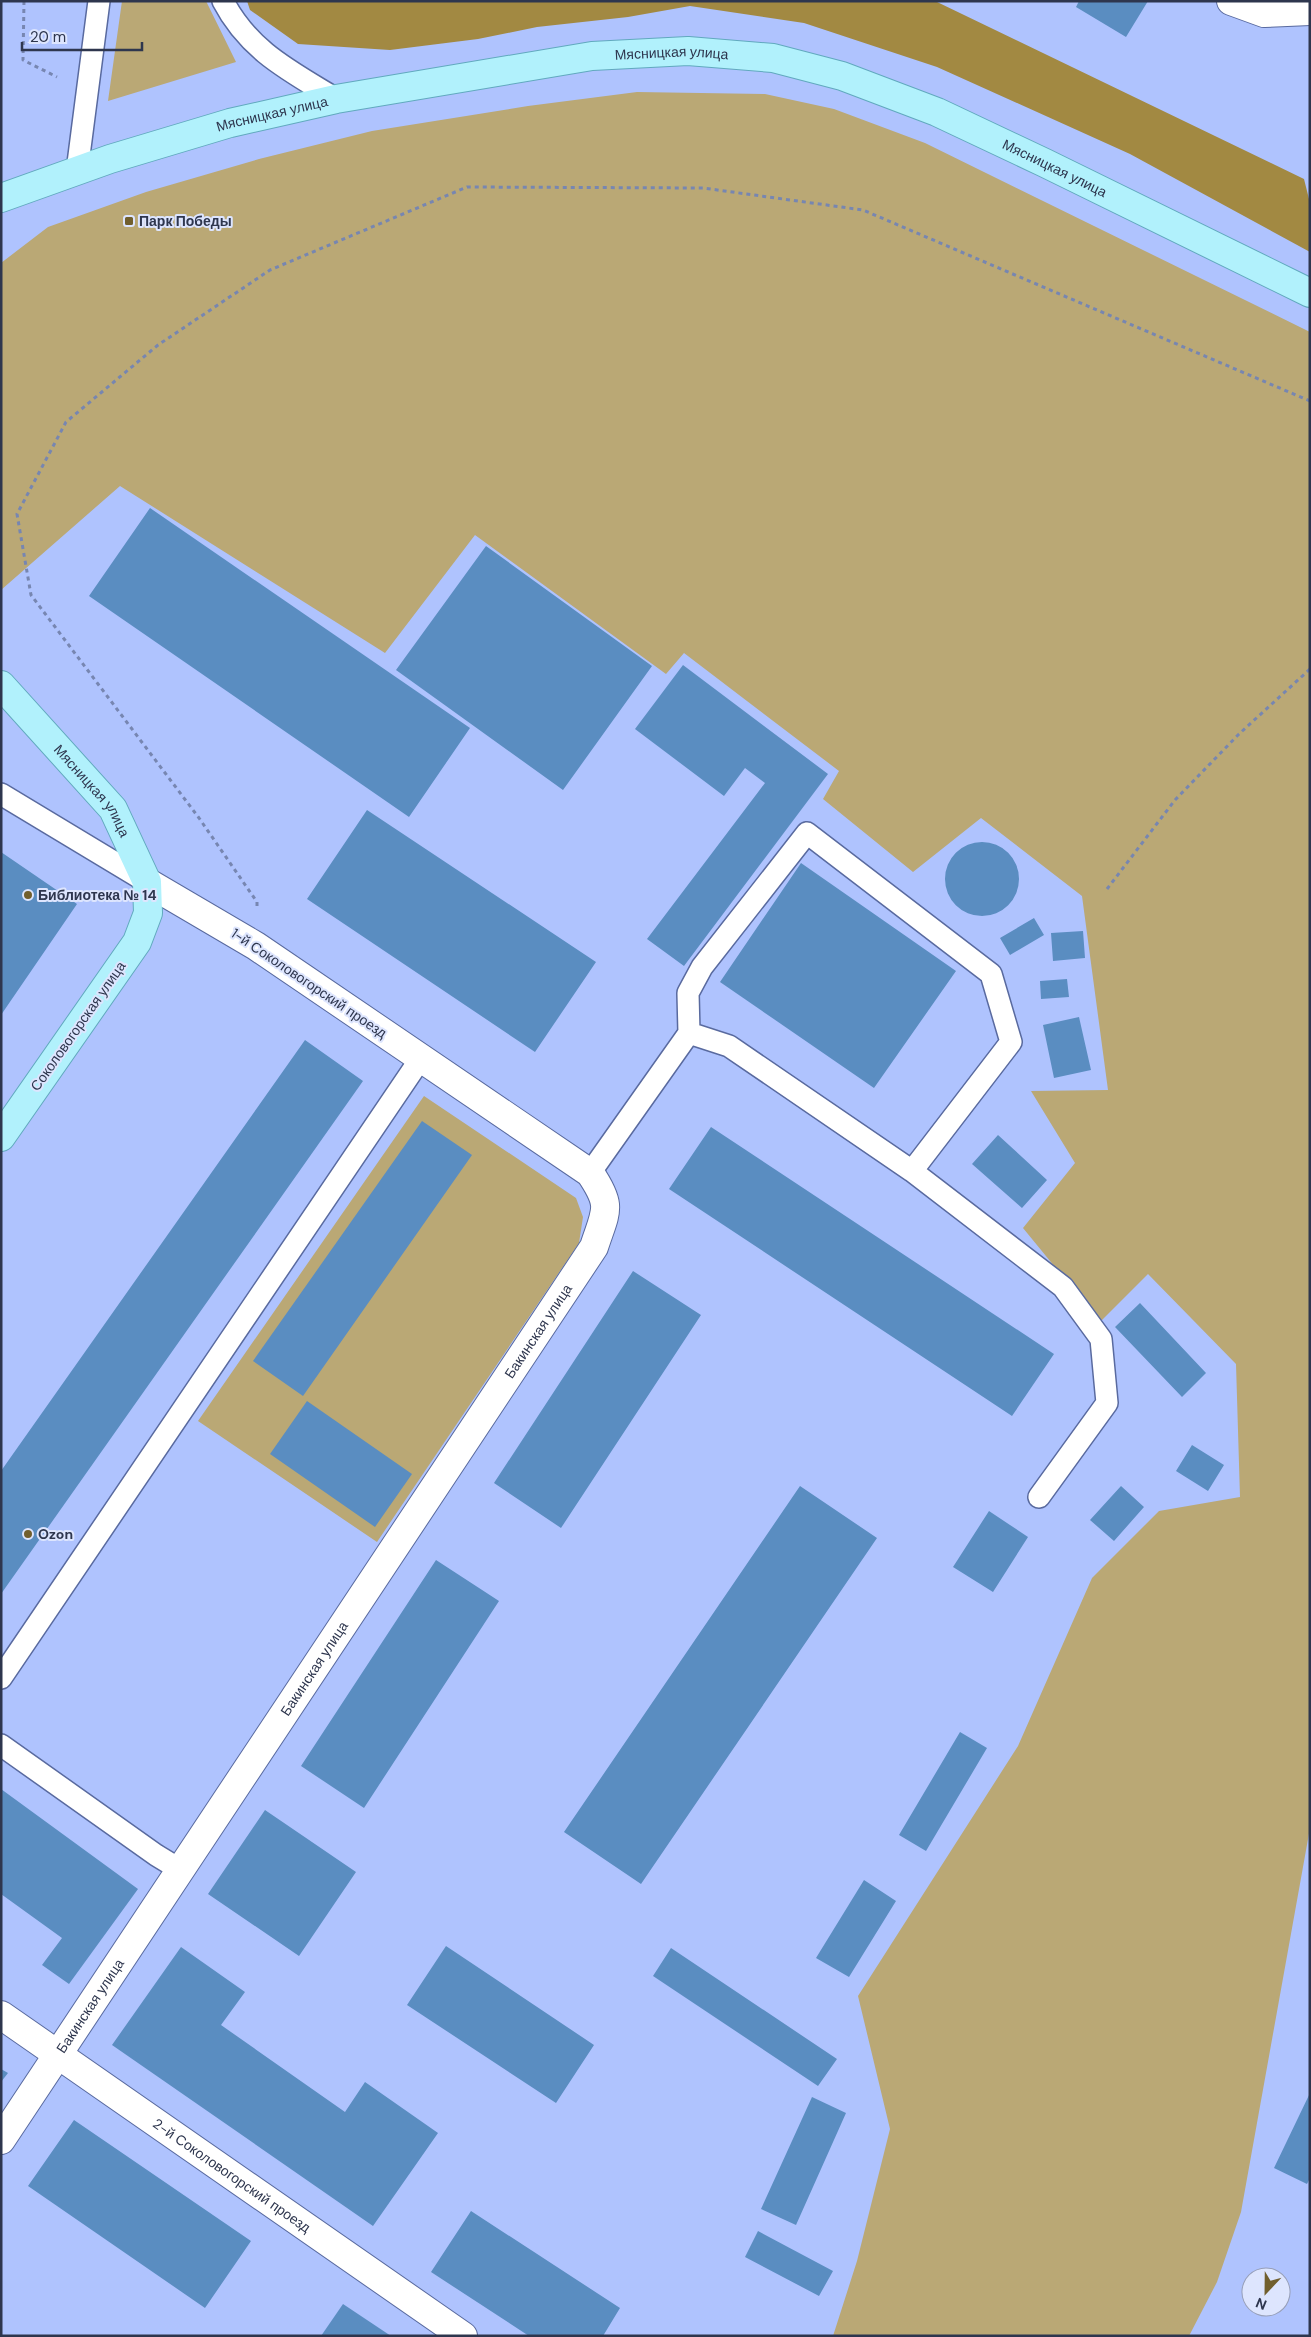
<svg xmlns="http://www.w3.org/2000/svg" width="1311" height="2337" font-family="'DM Sans',sans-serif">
	<rect width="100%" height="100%" fill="#afc3fe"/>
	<path fill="#baa875" d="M 122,1 L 206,1 L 236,62 L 108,101 Z
		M 637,92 L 765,94 L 834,109 L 925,143 L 1310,332 L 1310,1828 L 1241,2212 L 1217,2282 L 1189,2336 L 833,2336 L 857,2261 L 890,2129 L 858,1996 L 1018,1746 L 1092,1578 L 1159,1511 L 1240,1497 L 1236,1364 L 1148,1274 L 1100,1322 L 1023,1228 L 1075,1163 L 1031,1091 L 1108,1090 L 1082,896 L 981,818 L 913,872 L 823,799 L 839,771 L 684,653 L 666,674 L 475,535 L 385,653 L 120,486 L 1,590 L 1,263 L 48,227 L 146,192 L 259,159 L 372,131 L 528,106 Z
		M 424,1096 L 576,1198 L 583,1217 L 579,1243 L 377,1542 L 198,1421 Z"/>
	<path fill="#a28942" d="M 247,1 L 935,1 L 1304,179 L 1310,203 L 1310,252 L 1130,154 L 937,67 L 804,23 L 690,6 L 628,17 L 537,27 L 478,39 L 390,50 L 298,44 L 250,10 Z"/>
	<path fill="#5a8dc1" d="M 1079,1 L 1148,1 L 1126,37 L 1076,7 Z
		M 150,508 L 470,728 L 409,817 L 89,596 Z
		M 486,546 L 652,666 L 563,790 L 396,670 Z
		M 683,665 L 828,774 L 684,966 L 647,939 L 765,783 L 745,768 L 724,796 L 635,729 Z
		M 367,810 L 596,962 L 535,1052 L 307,899 Z
		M945 879a37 37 0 1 1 74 0a37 37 0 1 1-74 0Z
		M 1,852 L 77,904 L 1,1015 Z
		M 801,863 L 956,971 L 874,1088 L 720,982 Z
		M 1034,918 L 1044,935 L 1010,955 L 1000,938 Z
		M 1083,931 L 1085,958 L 1053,961 L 1051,933 Z
		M 1067,979 L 1069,997 L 1041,999 L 1040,981 Z
		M 1079,1017 L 1091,1070 L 1054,1078 L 1043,1025 Z
		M 305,1040 L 363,1081 L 1,1594 L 1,1471 Z
		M 422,1121 L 472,1155 L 303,1396 L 253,1361 Z
		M 711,1127 L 1054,1354 L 1012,1416 L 669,1189 Z
		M 998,1135 L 1047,1180 L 1022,1208 L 972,1164 Z
		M 633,1271 L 701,1315 L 561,1528 L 494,1483 Z
		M 1140,1303 L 1206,1373 L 1182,1397 L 1115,1327 Z
		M 307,1401 L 412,1474 L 375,1527 L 270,1454 Z
		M 1192,1445 L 1224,1465 L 1208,1491 L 1176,1471 Z
		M 800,1486 L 877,1538 L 641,1884 L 564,1832 Z
		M 1121,1486 L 1144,1507 L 1114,1541 L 1090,1520 Z
		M 989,1511 L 1028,1537 L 993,1592 L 953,1567 Z
		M 436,1560 L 499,1601 L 364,1808 L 301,1766 Z
		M 960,1732 L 987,1748 L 926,1851 L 899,1835 Z
		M 1,1789 L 138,1889 L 69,1984 L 42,1965 L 62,1938 L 1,1894 Z
		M 265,1810 L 356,1872 L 299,1956 L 208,1894 Z
		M 864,1880 L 896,1901 L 849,1977 L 816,1958 Z
		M 446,1946 L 594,2045 L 556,2103 L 407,2005 Z
		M 181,1947 L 245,1992 L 221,2025 L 345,2112 L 365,2082 L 438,2133 L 373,2226 L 112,2045 Z
		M 671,1948 L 837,2059 L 818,2086 L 653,1976 Z
		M 1,2069 L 8,2073 L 1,2082 Z
		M 1310,2093 L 1310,2178 L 1307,2184 L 1274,2168 Z
		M 812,2097 L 846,2113 L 796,2225 L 761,2209 Z
		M 74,2120 L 251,2241 L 205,2308 L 28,2186 Z
		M 471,2211 L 620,2308 L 603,2336 L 529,2336 L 431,2272 Z
		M 758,2231 L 833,2271 L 819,2296 L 745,2257 Z
		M 343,2304 L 391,2336 L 321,2336 Z"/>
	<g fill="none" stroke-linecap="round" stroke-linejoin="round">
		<defs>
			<path id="lane" d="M 223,1 C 249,51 290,71 336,99
				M 77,171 L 99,1
				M 1,794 L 147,882
				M 689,1033 L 688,993 L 702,967 L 807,833 L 991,974 L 1011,1042 L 912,1171
				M 590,1173 L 689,1033 L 729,1046 L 912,1171 L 1063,1287 L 1101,1339 L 1107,1403 L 1039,1497
				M 1,1678 L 421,1058
				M 1,1745 L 156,1855 L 179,1869"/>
			<g id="street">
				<path d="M 1231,1 L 1264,13 L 1310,11"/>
				<path id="s1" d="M 1,2015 L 463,2336"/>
				<path id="s2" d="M 1,2140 L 594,1247 C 606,1210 613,1207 590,1173 L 256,946 L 147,882"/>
			</g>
			<g id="primary">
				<path id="s3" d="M 1,198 L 110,159 L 230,123 L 336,99 L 592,56 L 688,51 L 773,58 L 842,76 L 937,112 L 1045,163 L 1310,293"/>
				<path id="s4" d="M 1,685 L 113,809 L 147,882 L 148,913 L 137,942 L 1,1137"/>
			</g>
		</defs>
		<use href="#lane" stroke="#596a9f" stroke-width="24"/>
		<use href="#street" stroke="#596a9f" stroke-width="30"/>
		<use href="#primary" stroke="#61a9be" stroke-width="30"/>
		<path stroke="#7786b1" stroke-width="3" stroke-dasharray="4 4" stroke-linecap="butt" d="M 24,1 L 23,60 L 57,77
			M 1107,889 L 1175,800 L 1239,734 L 1310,669
			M 257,906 L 257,902 L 199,818 L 31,595 L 17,514 L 66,422 L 158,345 L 270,270 L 467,187 L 703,188 L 863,210 L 1310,401"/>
		<use href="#lane" stroke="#fff" stroke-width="21"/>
		<use href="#street" stroke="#fff" stroke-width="28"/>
		<use href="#primary" stroke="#b1f1fc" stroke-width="28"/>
	</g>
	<g fill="#715f2e" stroke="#dde5fe" stroke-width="2">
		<rect x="124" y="216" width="10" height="10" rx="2.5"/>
		<circle cx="28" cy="895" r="5"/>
		<circle cx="28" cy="1534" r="5"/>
	</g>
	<g text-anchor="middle" stroke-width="4" stroke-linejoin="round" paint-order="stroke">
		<g font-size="14" fill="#2e364e" stroke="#dde5fe">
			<text dy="5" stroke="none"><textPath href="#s3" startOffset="689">Мясницкая улица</textPath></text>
			<text dy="5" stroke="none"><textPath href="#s3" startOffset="284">Мясницкая улица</textPath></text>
			<text dy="5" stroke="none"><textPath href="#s3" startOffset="1094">Мясницкая улица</textPath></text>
			<text dy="5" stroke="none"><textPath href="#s4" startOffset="140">Мясницкая улица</textPath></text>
			<text transform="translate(309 983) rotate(34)" y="5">1-й Соколовогорский проезд</text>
			<text transform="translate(78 1026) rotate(-55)" y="5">Соколовогорская улица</text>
			<text dy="5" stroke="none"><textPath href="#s2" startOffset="971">Бакинская улица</textPath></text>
			<text dy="5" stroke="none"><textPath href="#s2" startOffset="566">Бакинская улица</textPath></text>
			<text dy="5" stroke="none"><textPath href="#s2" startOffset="161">Бакинская улица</textPath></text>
			<text dy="5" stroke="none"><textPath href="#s1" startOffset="281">2-й Соколовогорский проезд</textPath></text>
		</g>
		<g font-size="14" font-weight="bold" fill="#2e364e" stroke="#dde5fe" text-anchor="start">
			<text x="139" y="226">Парк Победы</text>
			<text x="38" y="900">Библиотека № 14</text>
			<text x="38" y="1539">Ozon</text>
		</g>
	</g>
	<rect width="1311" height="2337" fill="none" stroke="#2e364e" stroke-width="5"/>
	<g transform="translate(1266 2292) rotate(202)"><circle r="24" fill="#dde5fe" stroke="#979fb8"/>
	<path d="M0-4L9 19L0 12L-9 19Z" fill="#715f2e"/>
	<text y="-8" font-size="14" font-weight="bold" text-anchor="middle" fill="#2e364e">N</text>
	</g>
	<path d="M22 42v8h120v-8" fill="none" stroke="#2e364e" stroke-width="2.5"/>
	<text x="30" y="42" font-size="15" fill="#2e364e" stroke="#dde5fe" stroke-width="4" paint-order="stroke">20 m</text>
</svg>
